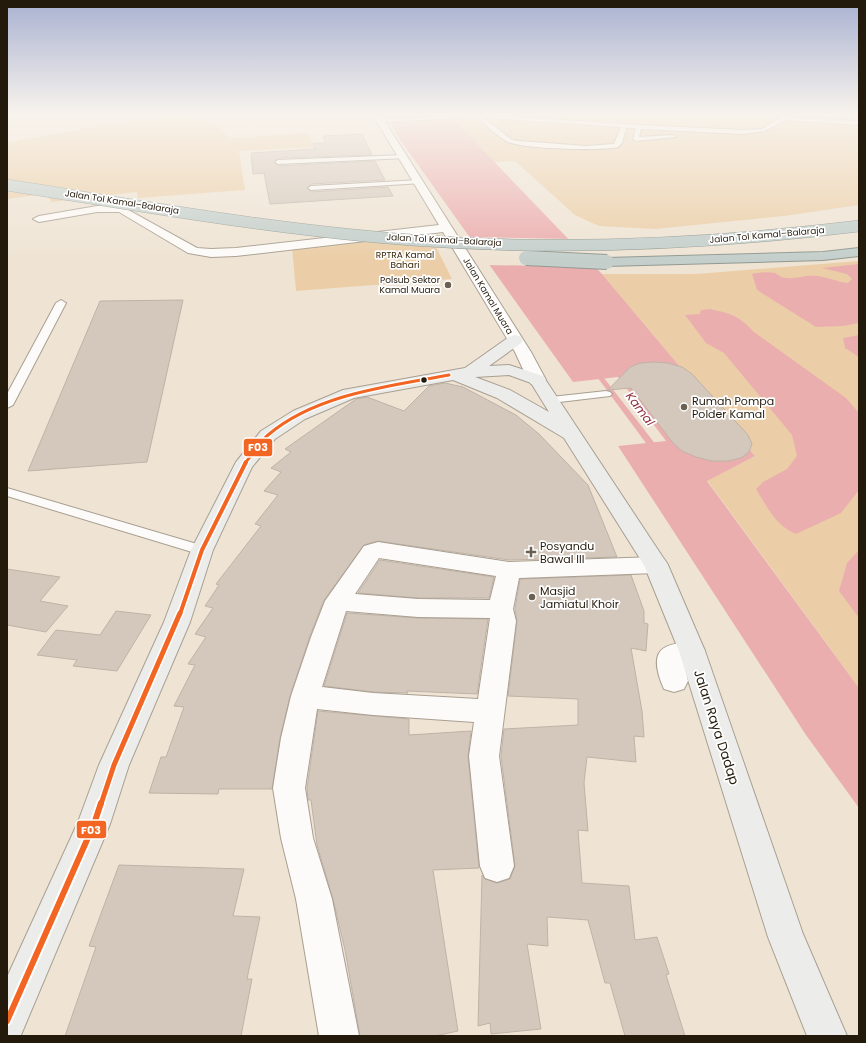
<svg xmlns="http://www.w3.org/2000/svg" width="866" height="1043" font-family="Poppins,sans-serif">
	<rect width="100%" height="100%" fill="#efe4d4"/>
	<path fill="#ebcea7" d="M 445,114 L 859,114 L 859,205 L 784,216 L 655,229 L 599,226 L 575,215 L 515,161 L 494,162 L 456,122 Z
		M 187,115 L 213,123 L 231,138 L 309,133 L 313,147 L 239,151 L 245,190 L 138,198 L 137,192 L 52,202 L 45,194 L 7,199 L 7,143 L 29,138 L 69,132 L 97,125 Z
		M 430,235 L 452,279 L 296,291 L 292,247 Z
		M 859,261 L 859,688 L 707,480 L 755,456 L 602,274 L 696,274 Z"/>
	<path fill="#ebaeae" d="M 383,114 L 445,114 L 456,122 L 602,274 L 755,456 L 707,481 L 859,688 L 859,808 L 806,735 L 618,446 L 666,441 L 618,377 L 573,382 L 396,134 L 389,118 Z
		M 859,264 L 859,323 L 843,326 L 816,327 L 757,290 L 752,274 C 759,273 769,271 775,273 C 779,275 781,278 786,278 C 796,279 806,275 817,276 C 828,277 837,282 848,283 L 852,279 L 847,274 L 822,268 Z
		M 710,309 C 732,314 738,315 754,332 L 846,398 L 859,413 L 859,490 L 841,513 L 796,534 C 776,526 767,507 756,489 L 763,482 L 787,469 L 797,456 L 792,435 L 724,353 L 706,343 L 685,315 L 700,314 L 701,310 Z
		M 859,335 L 859,357 L 845,348 L 843,338 Z
		M 859,550 L 859,618 L 839,591 L 847,563 Z"/>
	<path fill="#efe4d4" d="M 468,237 L 571,239 L 597,267 L 488,265 Z"/>
	<g fill="none" stroke-linecap="round" stroke-linejoin="round">
		<path fill="#ebaeae" fill-rule="evenodd" d="M 595,368 L 597,369 L 660,450 L 661,452 L 660,454 L 654,454 L 592,370 Z"/>
	</g>
	<path fill="#d4c7bb" stroke="#bfb3a7" d="M 362,134 L 372,155 L 278,158 L 274,162 L 278,166 L 375,161 L 385,180 L 311,184 L 307,188 L 311,192 L 388,187 L 393,196 L 270,204 L 264,173 L 253,174 L 251,153 L 315,149 L 313,143 L 325,143 L 323,136 Z
		M 183,300 L 147,462 L 28,471 L 100,301 Z
		M 654,362 L 668,363 L 682,367 L 692,374 L 748,435 L 752,444 L 749,452 L 741,458 L 728,461 L 712,461 L 696,457 L 682,451 L 673,443 L 631,388 L 608,390 L 630,367 L 640,363 Z
		M 445,383 L 463,387 L 516,415 L 539,434 L 588,485 L 617,557 L 509,560 L 378,541 L 364,545 L 324,600 L 310,636 L 290,696 L 280,738 L 272,789 L 219,789 L 218,794 L 149,793 L 161,757 L 166,757 L 184,707 L 174,706 L 195,665 L 188,664 L 206,637 L 195,634 L 213,608 L 205,606 L 219,585 L 216,584 L 261,526 L 255,524 L 278,495 L 264,491 L 281,472 L 271,468 L 291,452 L 285,449 L 356,399 L 367,397 L 404,411 L 429,386 Z
		M 380,560 L 494,577 L 489,598 L 418,598 L 358,593 Z
		M 7,569 L 60,577 L 40,601 L 68,606 L 46,632 L 7,625 Z
		M 631,575 L 644,611 L 644,623 L 648,624 L 646,651 L 631,648 L 642,711 L 644,737 L 634,736 L 636,762 L 587,757 L 584,783 L 588,831 L 578,830 L 582,883 L 629,886 L 635,940 L 657,937 L 669,974 L 666,975 L 685,1036 L 625,1036 L 610,983 L 605,983 L 588,920 L 547,917 L 548,946 L 527,944 L 541,1029 L 491,1034 L 490,1023 L 478,1026 L 482,875 L 485,879 L 497,883 L 510,879 L 515,866 L 501,756 L 504,729 L 578,725 L 578,699 L 508,696 L 517,621 L 515,609 L 520,579 Z
		M 116,611 L 151,615 L 117,671 L 73,666 L 77,660 L 37,655 L 56,630 L 100,635 Z
		M 347,613 L 418,618 L 488,619 L 477,694 L 407,691 L 408,693 L 373,692 L 324,686 Z
		M 318,711 L 409,719 L 409,735 L 471,731 L 468,756 L 479,868 L 433,870 L 458,1031 L 435,1036 L 360,1036 L 345,950 L 333,899 L 317,845 L 311,800 L 308,800 L 307,788 Z
		M 119,865 L 244,869 L 233,916 L 260,917 L 247,979 L 252,979 L 241,1036 L 65,1036 L 96,947 L 89,946 Z"/>
	<g fill="none" stroke-linecap="round" stroke-linejoin="round">
		<defs>
			<path id="service" d="M 473,114 L 639,125 L 742,130 L 762,129 L 781,117 L 780,114 L 784,114 L 786,117 L 859,121 L 859,125 L 785,120 L 765,131 L 742,134 L 641,129 L 639,137 L 673,135 L 676,137 L 636,141 L 633,139 L 636,128 L 626,128 L 622,143 L 618,147 C 600,151 524,149 508,142 C 500,138 484,124 477,117 L 380,122 L 377,120 ZM 484,118 L 621,127 L 614,144 L 586,146 L 519,141 L 512,140 Z
				M 404,155 L 406,156 L 406,158 L 278,164 L 275,162 L 278,160 Z
				M 420,180 L 422,181 L 422,183 L 311,190 L 308,188 L 311,186 Z
				M 61,300 L 66,303 L 13,405 L 7,408 L 7,394 L 56,303 Z
				M 606,391 L 610,392 L 612,394 L 610,396 L 551,403 L 545,400 L 551,397 Z
				M 7,488 L 207,547 L 209,550 L 207,553 L 202,555 L 7,496 Z"/>
			<path id="minor" d="M 367,114 L 376,114 L 384,120 L 531,352 L 546,380 L 543,384 L 537,385 L 531,384 L 528,380 L 515,352 L 443,232 L 236,256 L 211,257 L 188,253 L 119,212 L 97,212 L 39,222 L 33,219 L 39,216 L 97,206 L 121,206 L 197,248 L 211,249 L 236,248 L 439,225 L 377,122 Z
				M 378,542 L 509,562 L 656,557 L 664,559 L 668,565 L 664,571 L 656,573 L 519,578 L 513,609 L 516,621 L 499,756 L 514,866 L 509,878 L 497,882 L 485,878 L 480,866 L 469,756 L 474,722 L 373,715 L 317,709 L 305,788 L 313,838 L 332,899 L 359,1036 L 319,1036 L 296,899 L 281,838 L 273,788 L 281,738 L 291,696 L 311,637 L 325,601 L 364,546 ZM 379,558 L 496,576 L 490,600 L 418,599 L 355,594 ZM 346,611 L 418,617 L 490,618 L 478,699 L 373,693 L 322,687 Z
				M 692,641 L 701,644 L 705,651 L 701,658 L 684,663 L 688,681 L 684,689 L 674,692 L 664,689 C 659,678 651,656 664,648 C 672,643 684,643 692,641 Z"/>
			<path id="secondary" d="M 515,335 L 521,337 L 523,340 L 521,343 L 489,366 L 509,365 L 543,376 L 668,565 L 705,651 L 803,934 L 847,1036 L 807,1036 L 768,937 L 679,651 L 644,565 L 564,438 L 497,398 L 453,380 L 354,398 L 305,419 L 275,439 L 252,467 L 213,550 L 190,622 L 129,765 L 110,824 L 21,1035 L 7,1036 L 7,977 L 78,822 L 99,765 L 164,622 L 191,550 L 236,462 L 261,431 L 293,411 L 343,390 L 465,368 L 509,337 ZM 509,375 L 531,383 L 549,412 L 510,390 L 475,377 Z"/>
			<path id="motorway" d="M 859,248 L 859,256 L 823,260 L 607,266 L 600,262 L 607,258 L 823,252 Z"/>
		</defs>
		<use href="#service" stroke="#a89f91" stroke-width="2"/>
		<use href="#minor" stroke="#a89f91" stroke-width="2"/>
		<use href="#secondary" stroke="#a89f91" stroke-width="2"/>
		<use href="#motorway" stroke="#929991" stroke-width="2"/>
		<use href="#service" fill="#fdfbf9" fill-rule="evenodd"/>
		<use href="#minor" fill="#fdfbf9" fill-rule="evenodd"/>
		<use href="#secondary" fill="#ecedeb" fill-rule="evenodd"/>
		<use href="#motorway" fill="#c4cfcc" fill-rule="evenodd"/>
		<defs>
			<path id="motorway-bridge-far1" d="M 7,185 C 142,206 276,230 412,240 C 561,251 711,244 859,226"/>
			<path id="motorway-bridge" d="M 526,258 L 607,262"/>
		</defs>
		<use href="#motorway-bridge-far1" stroke="#929991" stroke-width="12" stroke-linecap="butt"/>
		<use href="#motorway-bridge" stroke="#929991" stroke-width="16" stroke-linecap="butt"/>
		<use href="#motorway-bridge-far1" stroke="#c4cfcc" stroke-width="11"/>
		<use href="#motorway-bridge" stroke="#c4cfcc" stroke-width="14"/>
		<defs>
			<path id="bus-1-far3" d="M 245,463 C 253,454 260,442 268,435 C 316,394 390,386 449,375"/>
			<path id="bus-1-far2" d="M 180,614 L 202,550 L 246,462"/>
			<path id="bus-1-far1" d="M 101,804 L 114,765 L 180,613"/>
			<path id="bus-1" d="M 7,1021 L 94,824 L 101,803"/>
		</defs>
		<use href="#bus-1-far3" stroke="#fff" stroke-width="5.5"/>
		<use href="#bus-1-far2" stroke="#fff" stroke-width="7"/>
		<use href="#bus-1-far1" stroke="#fff" stroke-width="8"/>
		<use href="#bus-1" stroke="#fff" stroke-width="10"/>
		<use href="#bus-1-far3" stroke="#f26522" stroke-width="3"/>
		<use href="#bus-1-far2" stroke="#f26522" stroke-width="4"/>
		<use href="#bus-1-far1" stroke="#f26522" stroke-width="5"/>
		<use href="#bus-1" stroke="#f26522" stroke-width="6"/>
	</g>
	<linearGradient id="sky" x2="0" y2="1"><stop stop-color="#a9b2d1"/><stop offset="0.44" stop-color="#f8f3ec"/><stop offset="1" stop-color="#f8f3ec" stop-opacity="0"/></linearGradient>
	<rect width="866" height="260" fill="url(#sky)"/>
	<g fill="#6b6152" stroke="#fff" stroke-width="1.5">
		<circle cx="448" cy="285" r="4"/>
		<circle cx="684" cy="407" r="4"/>
		<path d="M529 546h4v4h4v4h-4v4h-4v-4h-4v-4h4z"/>
		<circle cx="532" cy="597" r="4"/>
	</g>
	<circle fill="#241a0c" stroke="#fff" stroke-width="1.5" cx="424" cy="380" r="3.5"/>
	<g text-anchor="middle" stroke-width="3.5" stroke-linejoin="round" paint-order="stroke">
		<g font-size="9" fill="#241a0c" stroke="#fff">
			<text transform="translate(122 202) rotate(9)" y="3">Jalan Tol Kamal–Balaraja</text>
			<text transform="translate(767 235) rotate(-5)" y="3">Jalan Tol Kamal–Balaraja</text>
			<text transform="translate(444 240) rotate(3)" y="3">Jalan Tol Kamal–Balaraja</text>
			<text transform="translate(488 296) rotate(59)" y="3">Jalan Kamal Muara</text>
		</g>
		<g font-size="9" fill="#3a2609" stroke="#fff">
			<text x="405" y="258">RPTRA Kamal<tspan x="405" dy="10">Bahari</tspan></text>
		</g>
		<g font-size="9" fill="#241a0c" stroke="#fff" text-anchor="end">
			<text x="440" y="283">Polsub Sektor<tspan x="440" dy="10">Kamal Muara</tspan></text>
		</g>
		<g font-size="11" fill="#241a0c" stroke="#fff" text-anchor="start">
			<text x="692" y="405">Rumah Pompa<tspan x="692" dy="13">Polder Kamal</tspan></text>
			<text x="540" y="550">Posyandu<tspan x="540" dy="13">Bawal III</tspan></text>
			<text x="540" y="595">Masjid<tspan x="540" dy="13">Jamiatul Khoir</tspan></text>
		</g>
		<g font-size="12" font-style="italic" fill="#903040" stroke="#fff">
			<text transform="translate(640 409) rotate(53)" y="4">Kamal</text>
		</g>
		<g font-size="13" fill="#241a0c" stroke="#fff">
			<text transform="translate(717 727) rotate(72)" y="5">Jalan Raya Dadap</text>
		</g>
	</g>
	<g stroke="#fff" stroke-width="1.5">
		<rect x="243" y="438" width="30" height="19" rx="4" fill="#f26522"/>
		<rect x="76" y="820" width="31" height="19" rx="4" fill="#f26522"/>
	</g>
	<g font-size="11" text-anchor="middle" font-weight="bold" fill="#fff">
		<text x="258" y="451">F03</text>
		<text x="91" y="834">F03</text>
	</g>
	<rect width="866" height="1043" fill="none" stroke="#241a0c" stroke-width="16"/>
</svg>
